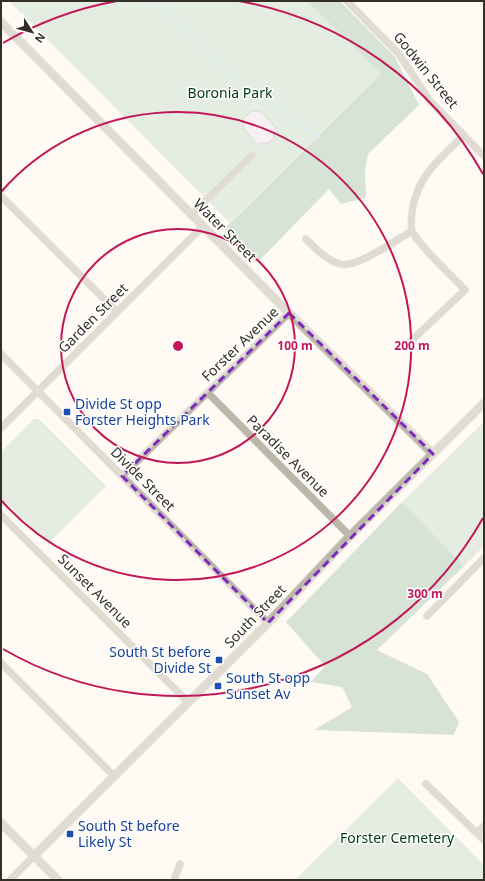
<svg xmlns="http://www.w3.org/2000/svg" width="485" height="881" font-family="'Noto Sans',sans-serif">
	<rect width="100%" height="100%" fill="#fffbf4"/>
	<path fill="#c5d9ca" d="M 9,1 L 307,1 L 381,74 L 228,224 L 229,222 Z
		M 34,419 L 39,419 L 106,486 L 48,544 L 1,498 L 1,452 Z
		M 484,422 L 484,546 L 464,566 L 402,502 Z
		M 398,778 L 484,865 L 484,880 L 295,880 Z"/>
	<path fill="#a6c6af" d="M 307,1 L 340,1 L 395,57 L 419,105 L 368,154 L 365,171 L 366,198 L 341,204 L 329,189 L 257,263 L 224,229 L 381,74 Z
		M 402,502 L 464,566 L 377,650 L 427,674 L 459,722 L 454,735 L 314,730 L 352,707 L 342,687 L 311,682 L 325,666 L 286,622 Z"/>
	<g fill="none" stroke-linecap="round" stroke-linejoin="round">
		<path stroke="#bbdff3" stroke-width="2.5" d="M 158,1 L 242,87 L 319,137"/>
	</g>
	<path fill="#ebe2f1" stroke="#b6acbb" d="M 252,111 L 261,112 L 276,128 L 274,130 L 274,138 L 268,143 L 261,143 L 258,145 L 244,129 L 244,118 Z"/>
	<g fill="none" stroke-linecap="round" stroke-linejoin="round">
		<defs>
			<path id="minor" d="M 347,1 L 399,54 L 429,100 L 484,156
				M 1,196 L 117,312
				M 191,215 L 252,155
				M 306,239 C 316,249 326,260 340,264 C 355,269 398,239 412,231
				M 410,342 L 465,290 C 455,279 415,242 412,230 C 410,223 412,213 413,206 C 420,173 441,158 464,135
				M 1,354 L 268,623
				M 208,393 L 350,536
				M 1,428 L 203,226
				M 122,476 L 289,313
				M 1,515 L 188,702
				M 427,616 L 484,558
				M 1,663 L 114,776
				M 426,784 L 484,840
				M 477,833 L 484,826
				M 10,880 L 34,856
				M 174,880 L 180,864"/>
			<path id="tertiary" d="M 1,22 L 289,313 L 433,454
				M 1,823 L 58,880
				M 34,856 L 268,623 L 350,536 L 484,403"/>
		</defs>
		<use href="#minor" stroke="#dad6d0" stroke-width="8"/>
		<use href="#tertiary" stroke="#dad6d0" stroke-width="10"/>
		<use href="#minor" stroke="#bcb7a8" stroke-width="7"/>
		<use href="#tertiary" stroke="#bcb7a8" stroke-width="8"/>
	</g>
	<path d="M0 0H485V881H0ZM 289,313 L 433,454 L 268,623 L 122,476 Z" fill="#fffbf4" fill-opacity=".55" fill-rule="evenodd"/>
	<path fill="none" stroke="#7b2cbf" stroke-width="3" stroke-dasharray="8 5" stroke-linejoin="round" d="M 289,313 L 433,454 L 268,623 L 122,476 Z"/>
	<g fill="none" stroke="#c2185b" stroke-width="2">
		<circle cx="178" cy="346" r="117"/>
		<path d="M1 192A234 234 0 1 1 1 500"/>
		<path d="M483 518A350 350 0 0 1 3 649M3 43A350 350 0 0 1 117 1M239 1A350 350 0 0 1 483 174"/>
	</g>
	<g fill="#1a4fb4" stroke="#fff" stroke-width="1.5">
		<rect x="63" y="408" width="8" height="8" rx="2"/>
		<rect x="215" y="656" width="8" height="8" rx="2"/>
		<rect x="214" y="682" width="8" height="8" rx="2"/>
		<rect x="66" y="830" width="8" height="8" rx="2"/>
	</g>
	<g text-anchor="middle" stroke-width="3" stroke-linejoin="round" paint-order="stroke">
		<g font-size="14" fill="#33302a" stroke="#fff">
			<text transform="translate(426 70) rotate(51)" y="5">Godwin Street</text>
			<text transform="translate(225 230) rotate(45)" y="5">Water Street</text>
			<text transform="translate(93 318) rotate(-45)" y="5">Garden Street</text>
			<text transform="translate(240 344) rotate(-44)" y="5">Forster Avenue</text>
			<text transform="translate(288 456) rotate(45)" y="5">Paradise Avenue</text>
			<text transform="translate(143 479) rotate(45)" y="5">Divide Street</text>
			<text transform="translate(95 591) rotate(45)" y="5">Sunset Avenue</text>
			<text transform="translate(255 616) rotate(-46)" y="5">South Street</text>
		</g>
		<g font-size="14" fill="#01391b" stroke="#fff">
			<text x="230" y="98">Boronia Park</text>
			<text x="397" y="843">Forster Cemetery</text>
		</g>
		<g font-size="14" fill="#164399" stroke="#fff" text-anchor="start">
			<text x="75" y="409">Divide St opp<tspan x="75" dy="16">Forster Heights Park</tspan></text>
			<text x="211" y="657" text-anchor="end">South St before<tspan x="211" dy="16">Divide St</tspan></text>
			<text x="226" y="683">South St opp<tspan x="226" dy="16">Sunset Av</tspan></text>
			<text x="78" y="831">South St before<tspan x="78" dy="16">Likely St</tspan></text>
		</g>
	</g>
	<circle cx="178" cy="346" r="6" fill="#c2185b" stroke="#fff" stroke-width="2"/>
	<g font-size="12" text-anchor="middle" font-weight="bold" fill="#c2185b" stroke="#fff" stroke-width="3" stroke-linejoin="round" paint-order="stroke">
		<text x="295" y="350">100 m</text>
		<text x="412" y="350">200 m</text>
		<text x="425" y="598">300 m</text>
	</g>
	<rect width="485" height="881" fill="none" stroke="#33302a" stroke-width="4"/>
	<g transform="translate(32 32) rotate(126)" stroke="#ffffff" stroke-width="3" paint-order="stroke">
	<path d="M0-3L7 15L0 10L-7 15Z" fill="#33302a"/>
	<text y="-6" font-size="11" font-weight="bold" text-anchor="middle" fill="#33302a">N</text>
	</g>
</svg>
